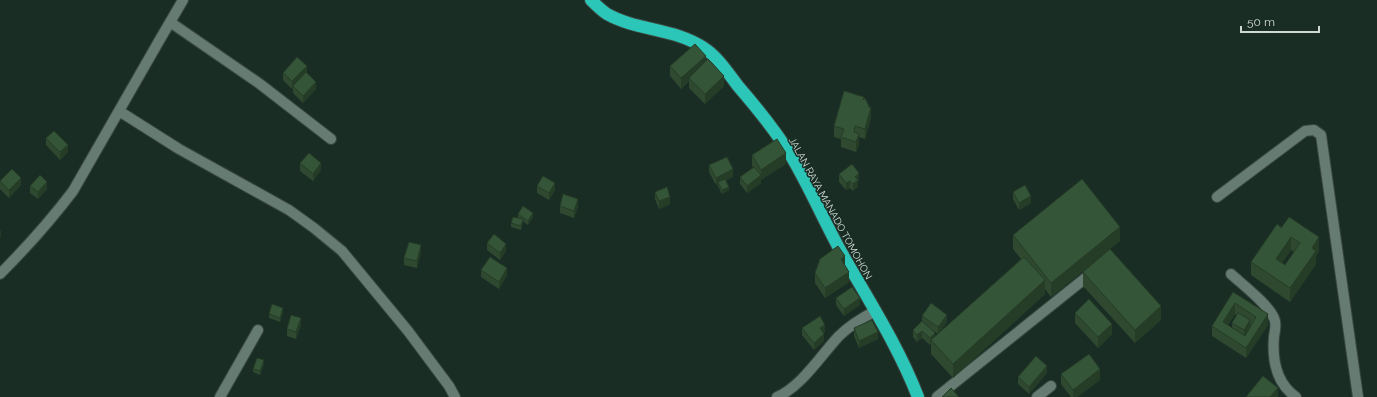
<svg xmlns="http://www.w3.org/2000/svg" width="1377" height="397" font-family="Raleway,sans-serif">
	<rect width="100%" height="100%" fill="#1a2d25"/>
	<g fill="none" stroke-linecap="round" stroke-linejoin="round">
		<defs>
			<path id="minor" d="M 170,22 L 260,84 L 331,139
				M 119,111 L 179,149 L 289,210 L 314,228 L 342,251 L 408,331 L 449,386 L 455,397
				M 1217,197 L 1305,131 L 1314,130 L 1321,135 L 1358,397
				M 0,274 C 26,248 51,220 73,191 L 159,41 L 183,0
				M 1231,274 C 1243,285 1268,304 1274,318 C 1277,324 1275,330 1274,336 C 1272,359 1276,383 1296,397
				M 220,397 L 258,330
				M 777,397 C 802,386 821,355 839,336 C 850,325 862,318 875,311
				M 937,397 L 1093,272
				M 1037,397 L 1051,386"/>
			<path id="highway" d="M 591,0 C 596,5 601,10 607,14 C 637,31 675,28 704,48 C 718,57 728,73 738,86 C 757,108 776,131 791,156 C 809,186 823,219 840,250 C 867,298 898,345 918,397"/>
		</defs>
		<use href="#minor" stroke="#394841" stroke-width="12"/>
		<use href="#highway" stroke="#394841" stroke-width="14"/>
		<use href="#minor" stroke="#667b71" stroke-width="10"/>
		<use href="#highway" stroke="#2cc6b8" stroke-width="12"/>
	</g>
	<path fill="#2e4930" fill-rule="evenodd" d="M 706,62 L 724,86 L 705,104 L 689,88 L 689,81 L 681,89 L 670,76 L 670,66 Z
		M 283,73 L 306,73 L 316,89 L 303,103 L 293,93 L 293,87 L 292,89 L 283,80 Z
		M 864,99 L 869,107 L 871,118 L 865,139 L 859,137 L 859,144 L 856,152 L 841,147 L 841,139 L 834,137 L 834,126 Z
		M 46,138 L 68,152 L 60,160 L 46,145 Z
		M 752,155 L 786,164 L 761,180 L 761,183 L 747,193 L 740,184 L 740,177 L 753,168 L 752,165 Z
		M 300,163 L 321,170 L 313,181 L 300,171 Z
		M 709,165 L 733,177 L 725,180 L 729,190 L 722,194 L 718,186 L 718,184 L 716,185 L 709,172 Z
		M 839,174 L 859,180 L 858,181 L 858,187 L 853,191 L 850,188 L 846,190 L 839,182 Z
		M 0,181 L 21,185 L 9,198 L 0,189 Z
		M 30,186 L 47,189 L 38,199 L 30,193 Z
		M 537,186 L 555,190 L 549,200 L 537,193 Z
		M 655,192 L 670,204 L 659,209 L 655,199 Z
		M 1013,192 L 1031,203 L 1019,210 L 1013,199 Z
		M 560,206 L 578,206 L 574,218 L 560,213 Z
		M 518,214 L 533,217 L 528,225 L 523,221 L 521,230 L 511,227 L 511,223 L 518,218 Z
		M 1277,224 L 1319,251 L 1316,256 L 1316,264 L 1290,302 L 1251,275 L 1251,262 ZM 1291,250 L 1294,252 L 1285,265 L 1282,263 Z
		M 1013,235 L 1120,241 L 1110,249 L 1161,320 L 1135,343 L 1083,286 L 1083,272 L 1103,255 L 1051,297 L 1045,289 L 1045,294 L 953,378 L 931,354 L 931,344 L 930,345 L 922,338 L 917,342 L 913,337 L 913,330 L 922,321 L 922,316 L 947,322 L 938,334 L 1021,259 L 1013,249 ZM 932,330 L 938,334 L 935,337 Z
		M 487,243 L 506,251 L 500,260 L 487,250 Z
		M 421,252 L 417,268 L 404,265 L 404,258 Z
		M 481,270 L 507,275 L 499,289 L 481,277 Z
		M 815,273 L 849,282 L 825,298 L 815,283 Z
		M 1233,292 L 1268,325 L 1246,358 L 1212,336 L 1212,326 ZM 1235,314 L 1237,315 L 1232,323 L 1232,328 L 1228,325 Z
		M 836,298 L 860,305 L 844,316 L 836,305 Z
		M 283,312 L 280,322 L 269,318 L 269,314 Z
		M 1075,313 L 1112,334 L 1098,348 L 1075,323 Z
		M 301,325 L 296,339 L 287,336 L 287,329 Z
		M 802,328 L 825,332 L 823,333 L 824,341 L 814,350 L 802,335 Z
		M 854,328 L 878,339 L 859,348 L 854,336 Z
		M 264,364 L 260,375 L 253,372 L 253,369 Z
		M 1047,373 L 1029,394 L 1018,384 L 1018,377 Z
		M 1061,374 L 1100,380 L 1077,397 L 1071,397 L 1061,384 Z"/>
	<path fill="#253c27" d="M 706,56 L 706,67 L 689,78 L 689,81 L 681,89 L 681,78 Z
		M 307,66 L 307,73 L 293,86 L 293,87 L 292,89 L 292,81 Z
		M 724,76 L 724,86 L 705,104 L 705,94 Z
		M 316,82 L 316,89 L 303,103 L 303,96 Z
		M 869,106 L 869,115 L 871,107 L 871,118 L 865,139 L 865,129 L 868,107 Z
		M 859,134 L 859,144 L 856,152 L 856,142 Z
		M 68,145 L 68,152 L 60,160 L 60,152 Z
		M 786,153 L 786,164 L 761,180 L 761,183 L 747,193 L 747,186 L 761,176 L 761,170 Z
		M 321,163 L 321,170 L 313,181 L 313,174 Z
		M 733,169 L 733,177 L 719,184 L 718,182 L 718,184 L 716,185 L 716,178 Z
		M 859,173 L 859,180 L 858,181 L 858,187 L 853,191 L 853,184 L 855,177 Z
		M 21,178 L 21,185 L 9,198 L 9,190 Z
		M 850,181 L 850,188 L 846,190 L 846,183 Z
		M 47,182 L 47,189 L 38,199 L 38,192 Z
		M 555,183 L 555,190 L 549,200 L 549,193 Z
		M 729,187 L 729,190 L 722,194 L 722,190 Z
		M 1031,196 L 1031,203 L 1019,210 L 1019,203 Z
		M 670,197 L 670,204 L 659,209 L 659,201 Z
		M 578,199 L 578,206 L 574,218 L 574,211 Z
		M 533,213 L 533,217 L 528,225 L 528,221 Z
		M 1120,227 L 1120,241 L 1051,297 L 1051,283 Z
		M 1,230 L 1,237 L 0,238 L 0,231 Z
		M 1291,237 L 1291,250 L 1276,272 L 1276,259 Z
		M 1319,237 L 1319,251 L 1316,256 L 1316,264 L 1290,302 L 1290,288 L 1312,248 Z
		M 506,244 L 506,251 L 500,260 L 500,253 Z
		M 421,245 L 421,252 L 417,268 L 417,261 Z
		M 845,256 L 845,266 L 841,259 Z
		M 507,268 L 507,275 L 499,289 L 499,282 Z
		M 849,272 L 849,282 L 825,298 L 825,288 Z
		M 1045,280 L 1045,294 L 953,378 L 953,364 Z
		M 860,298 L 860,305 L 844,316 L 844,309 Z
		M 1235,303 L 1235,314 L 1223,332 L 1223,322 Z
		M 1161,306 L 1161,320 L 1135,343 L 1135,330 Z
		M 283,308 L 283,312 L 280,322 L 280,318 Z
		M 1268,314 L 1268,325 L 1246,358 L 1246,348 Z
		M 947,315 L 947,322 L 938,335 L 938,327 Z
		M 301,318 L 301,325 L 296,339 L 296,332 Z
		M 1250,320 L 1250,327 L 1244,338 L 1244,330 Z
		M 1112,324 L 1112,334 L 1098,348 L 1098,337 Z
		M 825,325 L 825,332 L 820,335 L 820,328 Z
		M 922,331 L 922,338 L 917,342 L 917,335 Z
		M 878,332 L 878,339 L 859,348 L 859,341 Z
		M 935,333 L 935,340 L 931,340 L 931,344 L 930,345 L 930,338 Z
		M 824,334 L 824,341 L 814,350 L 814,343 Z
		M 264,360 L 264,364 L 260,375 L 260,371 Z
		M 1047,366 L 1047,373 L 1029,394 L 1029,387 Z
		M 1100,369 L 1100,380 L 1077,397 L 1073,397 L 1073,390 Z
		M 1278,388 L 1278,397 L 1270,397 Z"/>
	<path fill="#355538" stroke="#253c27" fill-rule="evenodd" d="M 695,44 L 706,56 L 681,78 L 670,66 Z
		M 297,57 L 307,66 L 292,81 L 283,73 Z
		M 708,59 L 724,76 L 705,94 L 689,78 Z
		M 306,72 L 316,82 L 303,96 L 293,86 Z
		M 844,91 L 864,97 L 863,100 L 865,98 L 869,106 L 868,107 L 871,107 L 865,129 L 855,126 L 854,132 L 859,134 L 856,142 L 841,137 L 844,129 L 834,126 Z
		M 54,131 L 68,145 L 60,152 L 46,138 Z
		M 777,139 L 786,153 L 761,170 L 752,155 Z
		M 309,153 L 321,163 L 313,174 L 300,163 Z
		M 727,157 L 733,169 L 716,178 L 709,165 Z
		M 852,164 L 859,173 L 855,177 L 858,180 L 853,184 L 850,181 L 846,183 L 839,174 Z
		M 754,167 L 761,175 L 747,186 L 740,177 Z
		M 12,169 L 21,178 L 9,190 L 0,181 Z
		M 40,175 L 47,182 L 38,192 L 30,186 Z
		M 543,176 L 555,183 L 549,193 L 537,186 Z
		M 725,179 L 729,187 L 722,190 L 718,182 Z
		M 1082,179 L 1120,227 L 1051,283 L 1013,235 Z
		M 1025,185 L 1031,196 L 1019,203 L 1013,192 Z
		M 667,187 L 670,197 L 659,201 L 655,192 Z
		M 563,194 L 578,199 L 574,211 L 560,206 Z
		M 523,206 L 533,213 L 528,221 L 518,214 Z
		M 513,217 L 523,219 L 521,226 L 511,223 Z
		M 1289,217 L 1319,237 L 1312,248 L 1316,251 L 1290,288 L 1251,262 L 1277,224 L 1281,228 ZM 1291,237 L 1300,243 L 1285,265 L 1276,259 Z
		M 494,234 L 506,244 L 500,253 L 487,243 Z
		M 409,242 L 421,245 L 417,261 L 404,258 Z
		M 838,246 L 845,256 L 841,259 L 849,272 L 825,288 L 815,273 L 820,259 Z
		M 1110,249 L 1161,306 L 1135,330 L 1083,272 Z
		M 490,257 L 507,268 L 499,282 L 481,270 Z
		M 1024,257 L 1045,280 L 953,364 L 931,340 Z
		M 852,287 L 860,298 L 844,309 L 836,298 Z
		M 1233,292 L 1268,314 L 1246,348 L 1212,326 ZM 1235,303 L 1256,317 L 1245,336 L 1223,322 Z
		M 1089,299 L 1112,324 L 1098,337 L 1075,313 Z
		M 931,303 L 947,315 L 938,327 L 922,316 Z
		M 272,304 L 283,308 L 280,318 L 269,314 Z
		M 1238,313 L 1250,320 L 1244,330 L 1232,323 Z
		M 291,315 L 301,318 L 296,332 L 287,329 Z
		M 820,316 L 825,325 L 820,328 L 824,334 L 814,343 L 802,328 Z
		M 872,320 L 878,332 L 859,341 L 854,328 Z
		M 922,321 L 935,333 L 930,338 L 922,331 L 917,335 L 913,330 Z
		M 1089,354 L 1100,369 L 1073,390 L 1061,374 Z
		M 1036,356 L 1047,366 L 1029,387 L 1018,377 Z
		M 257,358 L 264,360 L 260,371 L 253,369 Z
		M 1263,376 L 1278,388 L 1270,397 L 1246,397 Z
		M 951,388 L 959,397 L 942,397 Z"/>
	<g text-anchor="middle" stroke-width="3" stroke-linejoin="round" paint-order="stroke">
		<g font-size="10" fill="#ced9d4" stroke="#1a2d25">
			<text transform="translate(831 208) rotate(61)" y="4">JALAN RAYA MANADO TOMOHON</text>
		</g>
	</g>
	<path d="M1241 26v6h78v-6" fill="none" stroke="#ced9d4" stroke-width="2"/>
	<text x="1247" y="26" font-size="12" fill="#ced9d4" stroke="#1a2d25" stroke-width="3" paint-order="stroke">50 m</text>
</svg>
